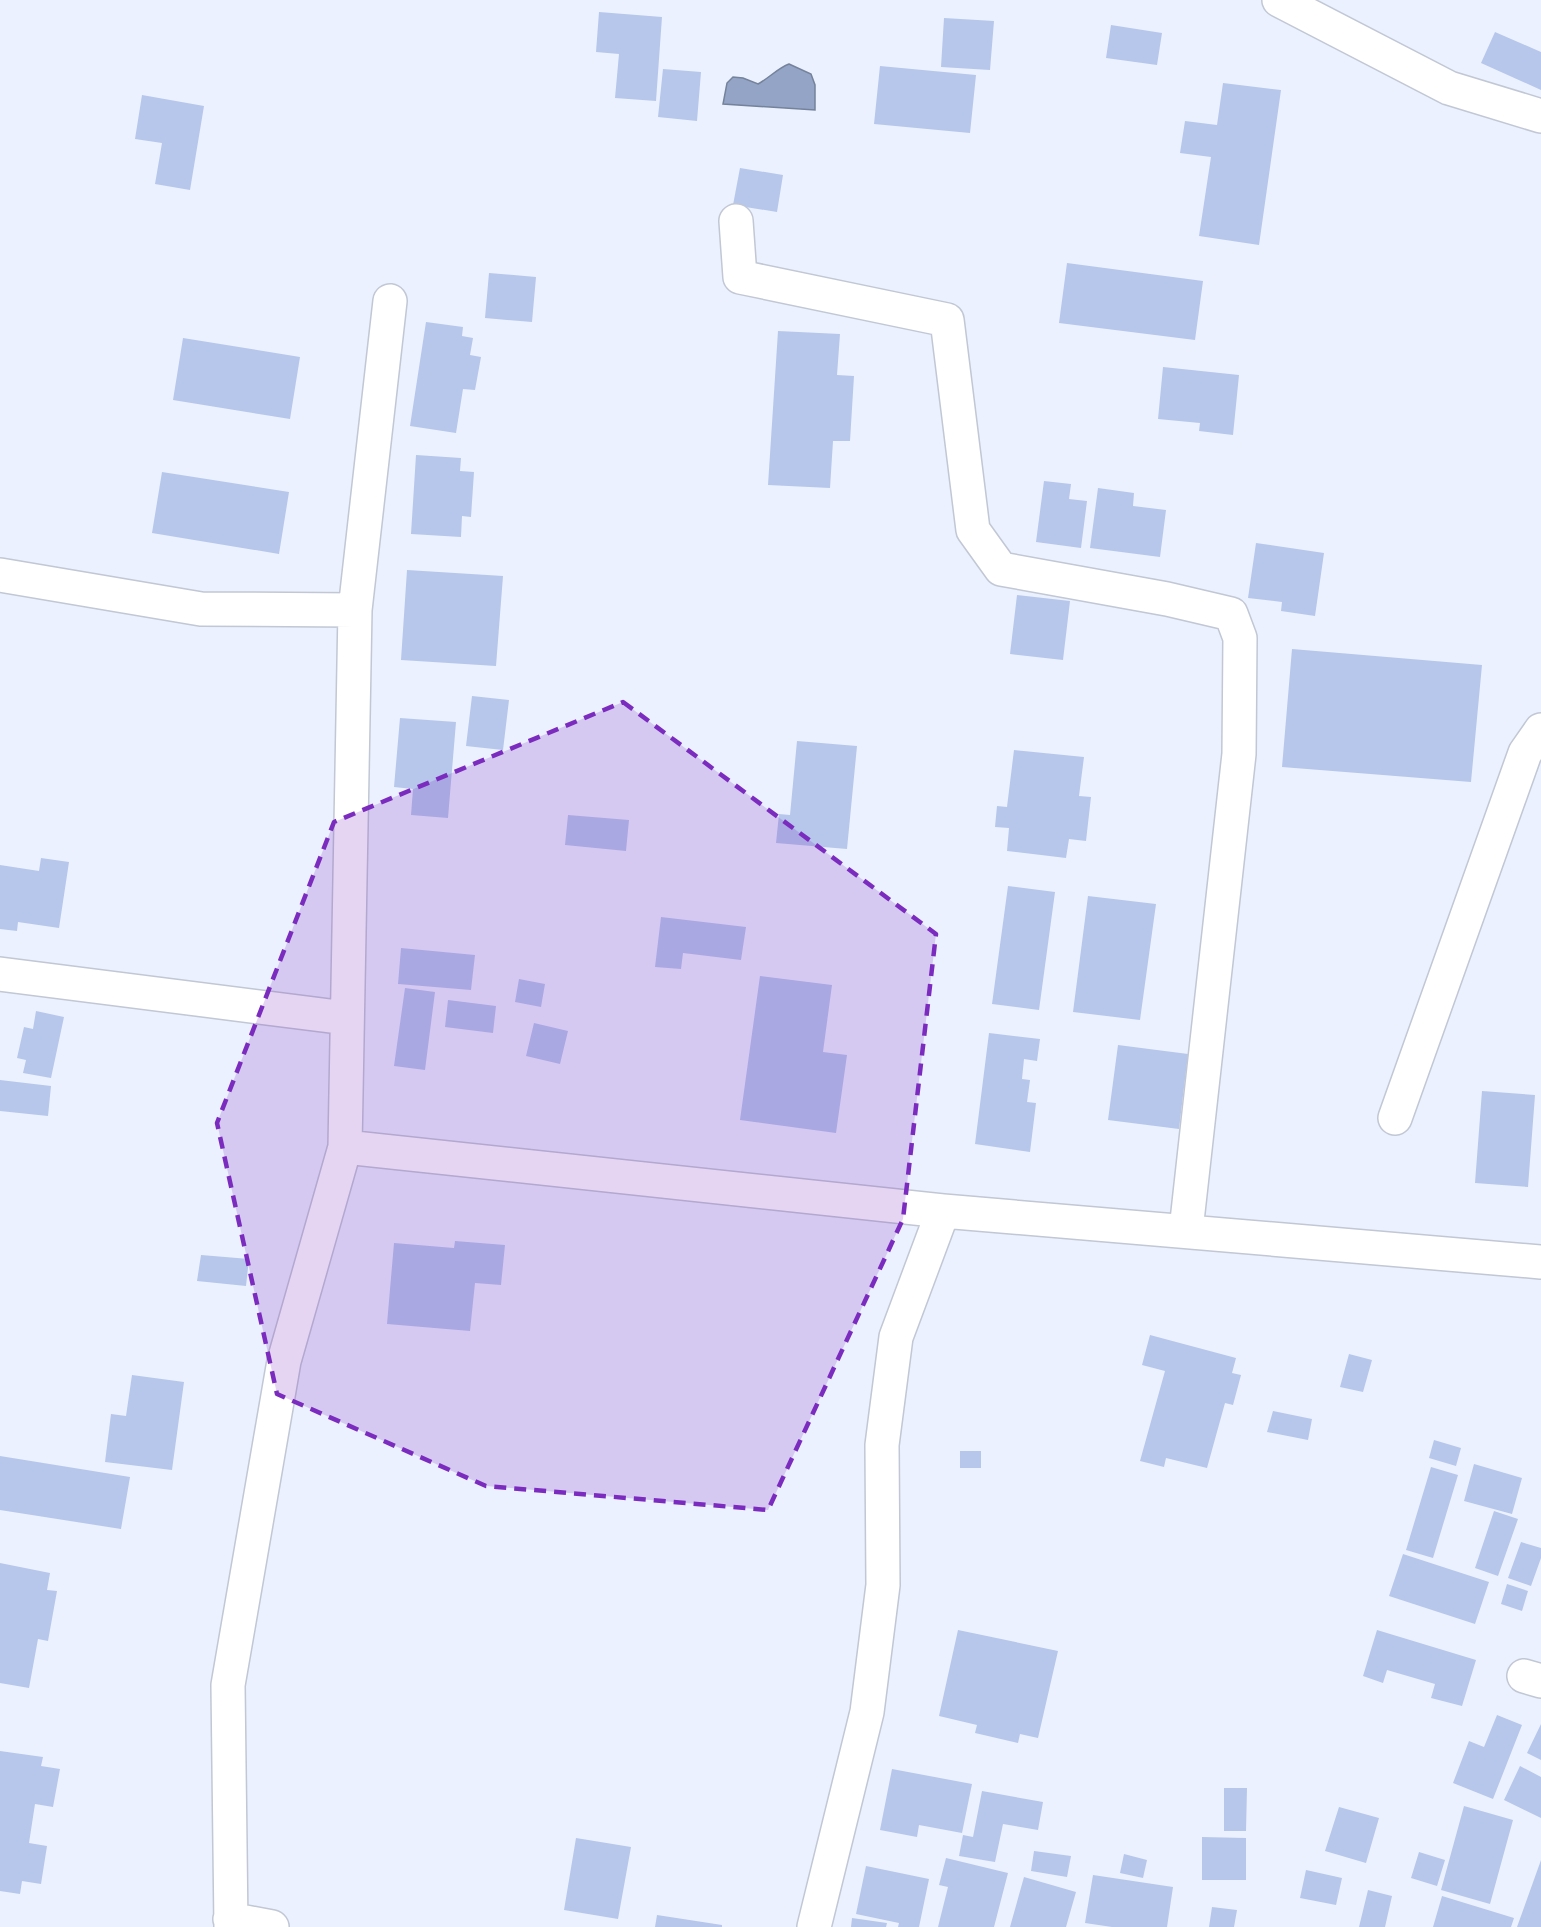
<svg xmlns="http://www.w3.org/2000/svg" width="1541" height="1927" font-family="Lato,sans-serif">
	<rect width="100%" height="100%" fill="#ebf1fe"/>
	<path fill="#93a4c6" stroke="#75829b" stroke-width="1.5" d="M 789,64 L 811,74 L 815,85 L 815,110 L 723,104 L 727,83 L 733,77 L 743,78 L 758,84 C 769,78 778,68 789,64 Z"/>
	<path fill="#b6c7eb" d="M 599,12 L 662,17 L 656,101 L 615,98 L 619,54 L 596,52 Z
		M 944,18 L 994,21 L 990,70 L 941,67 Z
		M 1111,25 L 1162,33 L 1157,65 L 1106,58 Z
		M 1495,32 L 1541,52 L 1541,90 L 1481,63 Z
		M 880,66 L 976,75 L 970,133 L 874,124 Z
		M 663,69 L 701,72 L 697,121 L 658,117 Z
		M 1223,83 L 1281,90 L 1259,245 L 1199,236 L 1211,157 L 1180,153 L 1185,121 L 1217,125 Z
		M 142,95 L 204,106 L 190,190 L 155,184 L 162,143 L 135,139 Z
		M 740,168 L 783,175 L 777,212 L 733,205 Z
		M 1067,263 L 1203,281 L 1195,340 L 1059,323 Z
		M 489,273 L 536,277 L 532,322 L 485,318 Z
		M 426,322 L 463,327 L 462,336 L 473,338 L 470,355 L 481,357 L 475,390 L 463,389 L 456,433 L 410,426 Z
		M 778,331 L 840,334 L 837,375 L 854,376 L 850,441 L 833,441 L 830,488 L 768,485 Z
		M 183,338 L 300,357 L 290,419 L 173,400 Z
		M 1163,367 L 1239,375 L 1233,435 L 1199,431 L 1200,423 L 1158,419 Z
		M 416,455 L 461,458 L 460,471 L 474,472 L 471,517 L 462,516 L 461,537 L 411,534 Z
		M 162,472 L 289,492 L 279,554 L 152,533 Z
		M 1044,481 L 1071,484 L 1069,499 L 1087,501 L 1081,548 L 1036,542 Z
		M 1098,488 L 1134,493 L 1133,506 L 1166,510 L 1160,557 L 1090,548 Z
		M 1256,543 L 1324,553 L 1315,616 L 1281,611 L 1282,602 L 1248,598 Z
		M 407,570 L 503,576 L 496,666 L 401,660 Z
		M 1017,595 L 1070,601 L 1063,660 L 1010,654 Z
		M 1292,649 L 1482,665 L 1471,782 L 1282,767 Z
		M 472,696 L 509,700 L 503,750 L 466,746 Z
		M 400,718 L 456,722 L 448,818 L 411,815 L 413,789 L 394,787 Z
		M 797,741 L 857,746 L 847,849 L 776,843 L 779,814 L 790,815 Z
		M 1014,750 L 1084,757 L 1079,796 L 1091,797 L 1086,841 L 1069,839 L 1066,858 L 1007,851 L 1009,828 L 995,827 L 997,806 L 1007,807 Z
		M 568,815 L 629,820 L 626,851 L 565,845 Z
		M 41,858 L 69,862 L 59,928 L 18,922 L 17,931 L 0,929 L 0,865 L 39,871 Z
		M 1008,886 L 1055,892 L 1039,1010 L 992,1004 Z
		M 1088,896 L 1156,904 L 1140,1020 L 1073,1012 Z
		M 661,917 L 746,927 L 741,960 L 683,953 L 681,969 L 655,967 Z
		M 401,948 L 475,955 L 471,990 L 398,984 Z
		M 760,976 L 832,985 L 823,1052 L 847,1055 L 836,1133 L 740,1120 Z
		M 519,979 L 545,984 L 541,1007 L 515,1002 Z
		M 405,988 L 435,992 L 425,1070 L 394,1066 Z
		M 448,1000 L 496,1006 L 493,1033 L 445,1027 Z
		M 36,1011 L 64,1017 L 51,1078 L 23,1073 L 26,1060 L 17,1058 L 24,1027 L 33,1029 Z
		M 534,1023 L 568,1031 L 560,1064 L 526,1056 Z
		M 989,1033 L 1040,1039 L 1037,1061 L 1024,1059 L 1022,1079 L 1030,1080 L 1027,1102 L 1036,1103 L 1030,1152 L 975,1144 Z
		M 1118,1045 L 1188,1054 L 1179,1129 L 1108,1120 Z
		M 0,1080 L 51,1086 L 48,1116 L 0,1111 Z
		M 1482,1091 L 1535,1095 L 1528,1187 L 1475,1183 Z
		M 455,1241 L 505,1245 L 501,1285 L 475,1283 L 470,1331 L 387,1324 L 394,1243 L 454,1248 Z
		M 201,1255 L 249,1259 L 246,1286 L 197,1281 Z
		M 1150,1335 L 1236,1358 L 1232,1373 L 1241,1375 L 1233,1405 L 1225,1403 L 1207,1468 L 1166,1458 L 1164,1467 L 1140,1461 L 1165,1371 L 1142,1365 Z
		M 1349,1354 L 1372,1360 L 1363,1392 L 1340,1387 Z
		M 132,1375 L 184,1382 L 172,1470 L 105,1462 L 111,1414 L 126,1416 Z
		M 1273,1411 L 1312,1419 L 1308,1440 L 1267,1432 Z
		M 1434,1440 L 1461,1448 L 1456,1466 L 1429,1458 Z
		M 960,1451 L 981,1451 L 981,1468 L 960,1468 Z
		M 0,1456 L 130,1477 L 121,1529 L 0,1510 Z
		M 1474,1464 L 1522,1478 L 1512,1514 L 1464,1501 Z
		M 1431,1467 L 1458,1475 L 1433,1558 L 1406,1550 Z
		M 1494,1511 L 1518,1519 L 1498,1576 L 1475,1568 Z
		M 1521,1542 L 1541,1548 L 1541,1558 L 1531,1586 L 1508,1578 Z
		M 1403,1554 L 1489,1582 L 1475,1624 L 1389,1596 Z
		M 0,1563 L 50,1573 L 47,1590 L 57,1591 L 48,1641 L 38,1639 L 29,1688 L 0,1683 Z
		M 1507,1584 L 1528,1591 L 1522,1611 L 1501,1604 Z
		M 958,1630 L 1058,1651 L 1038,1738 L 1020,1734 L 1018,1743 L 975,1733 L 977,1725 L 939,1716 Z
		M 1377,1630 L 1476,1660 L 1462,1706 L 1431,1698 L 1435,1684 L 1387,1670 L 1383,1683 L 1363,1676 Z
		M 1497,1715 L 1522,1725 L 1493,1799 L 1453,1783 L 1469,1741 L 1484,1747 Z
		M 1541,1724 L 1541,1760 L 1527,1753 Z
		M 0,1751 L 43,1757 L 41,1766 L 60,1769 L 53,1807 L 35,1804 L 29,1843 L 47,1846 L 41,1884 L 22,1881 L 20,1894 L 0,1891 Z
		M 1520,1766 L 1541,1777 L 1541,1818 L 1504,1800 Z
		M 892,1769 L 972,1784 L 962,1833 L 919,1825 L 917,1837 L 880,1830 Z
		M 1224,1788 L 1247,1788 L 1246,1831 L 1224,1831 Z
		M 982,1791 L 1043,1802 L 1038,1830 L 1003,1824 L 995,1862 L 959,1856 L 963,1835 L 973,1837 Z
		M 1464,1806 L 1513,1820 L 1490,1904 L 1441,1890 Z
		M 1339,1807 L 1379,1818 L 1366,1863 L 1325,1851 Z
		M 1202,1837 L 1246,1838 L 1246,1880 L 1202,1880 Z
		M 576,1838 L 631,1847 L 618,1919 L 564,1910 Z
		M 1034,1851 L 1071,1856 L 1067,1877 L 1031,1871 Z
		M 1419,1852 L 1445,1860 L 1437,1886 L 1411,1878 Z
		M 1124,1854 L 1147,1860 L 1143,1878 L 1120,1873 Z
		M 946,1858 L 1008,1873 L 994,1927 L 938,1927 L 948,1887 L 939,1885 Z
		M 1541,1860 L 1541,1927 L 1517,1927 Z
		M 866,1866 L 929,1879 L 919,1927 L 898,1927 L 899,1923 L 856,1914 Z
		M 1306,1870 L 1342,1878 L 1336,1905 L 1300,1898 Z
		M 1093,1875 L 1173,1887 L 1167,1927 L 1112,1927 L 1085,1923 Z
		M 1024,1877 L 1076,1892 L 1066,1927 L 1010,1927 Z
		M 1368,1890 L 1392,1896 L 1385,1927 L 1359,1927 Z
		M 1442,1896 L 1514,1918 L 1511,1927 L 1433,1927 Z
		M 1212,1907 L 1237,1910 L 1234,1927 L 1209,1927 Z
		M 657,1915 L 722,1925 L 722,1927 L 655,1927 Z
		M 852,1918 L 887,1923 L 886,1927 L 851,1927 Z"/>
	<g fill="none" stroke-linecap="round" stroke-linejoin="round">
		<defs>
			<path id="minor" d="M 1279,0 L 1449,88 L 1541,116
				M 736,221 L 740,277 L 947,320 L 973,530 L 1001,569 L 1167,599 L 1231,614 L 1240,638 L 1239,754 L 1186,1230
				M 0,575 L 201,609 L 355,610
				M 0,974 L 346,1018
				M 1395,1118 L 1525,753 L 1541,730
				M 345,1147 L 943,1211 L 1541,1262
				M 1524,1676 L 1541,1681
				M 230,1919 L 272,1927
				M 231,1927 L 228,1685 L 284,1361 L 345,1147 L 355,610 L 390,301
				M 814,1927 L 867,1712 L 883,1585 L 882,1445 L 896,1337 L 943,1211"/>
		</defs>
		<use href="#minor" stroke="#c1c7d4" stroke-width="36"/>
		<use href="#minor" stroke="#fff" stroke-width="33"/>
	</g>
	<path fill="#7b2cbf" fill-opacity="0.2" stroke="#7b2cbf" stroke-width="4.5" stroke-dasharray="12 8" stroke-linejoin="round" d="M 623,702 L 936,934 L 903,1219 L 768,1510 L 486,1486 L 277,1394 L 217,1123 L 334,822 Z"/>
</svg>
